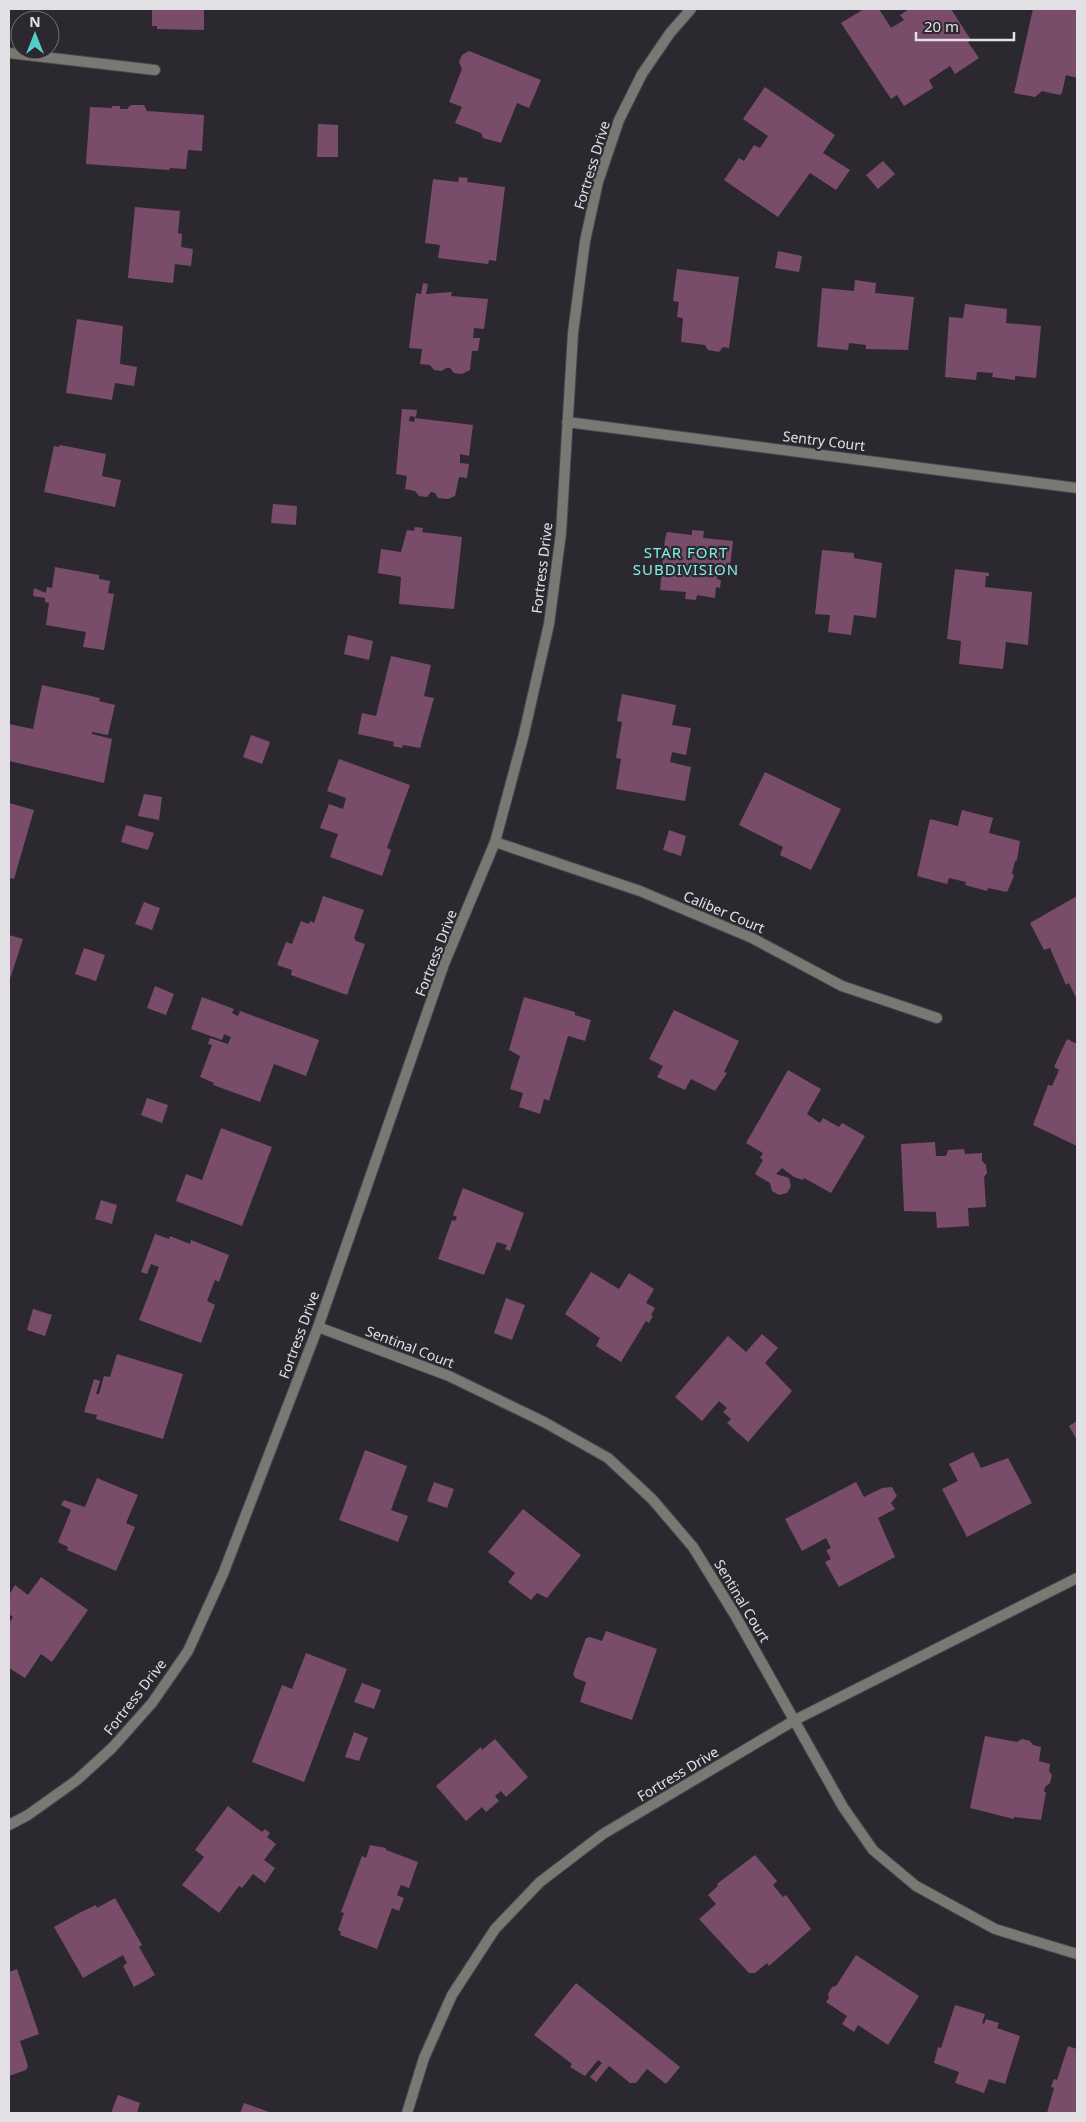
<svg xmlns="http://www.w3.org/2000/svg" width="1086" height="2122" font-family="'Noto Sans',sans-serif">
	<rect width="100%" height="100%" fill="#2c2830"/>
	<path fill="#794d69" d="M 152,9 L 204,9 L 204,30 L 157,29 L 157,26 L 152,26 Z
		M 864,9 L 879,9 L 891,28 L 904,20 L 900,15 L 909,9 L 951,9 L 971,40 L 968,42 L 979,58 L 955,74 L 950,66 L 929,80 L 933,88 L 904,106 L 897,95 L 891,99 L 841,23 Z
		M 1033,9 L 1077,9 L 1077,78 L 1066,75 L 1062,93 L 1060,95 L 1042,91 L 1035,97 L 1014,93 Z
		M 469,51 L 541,80 L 529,108 L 517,103 L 501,143 L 483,138 L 481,133 L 455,123 L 462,107 L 449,102 L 462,69 L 459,62 L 462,55 Z
		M 765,87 L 835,135 L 823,153 L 850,170 L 836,190 L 810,173 L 778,217 L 724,180 L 739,158 L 744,161 L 754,145 L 760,148 L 768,136 L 743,119 Z
		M 131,105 L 144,105 L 147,111 L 204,115 L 202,151 L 188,150 L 186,169 L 170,168 L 169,170 L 86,164 L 90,107 L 112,108 L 112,106 L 120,106 L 120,109 L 127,109 Z
		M 318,124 L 338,125 L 338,157 L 317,157 Z
		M 883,161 L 895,174 L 878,189 L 866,175 Z
		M 459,177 L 468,178 L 467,182 L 505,187 L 496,261 L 489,260 L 488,264 L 438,258 L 440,245 L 425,243 L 433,179 L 458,182 Z
		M 135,207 L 180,211 L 178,233 L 182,234 L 181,247 L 193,249 L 191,266 L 175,264 L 173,283 L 128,278 Z
		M 778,251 L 802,256 L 799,272 L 775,268 Z
		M 677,269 L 739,277 L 729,348 L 723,347 L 719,352 L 708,350 L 705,345 L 681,342 L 683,318 L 677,317 L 679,302 L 673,301 Z
		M 855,280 L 876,283 L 875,293 L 914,297 L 908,350 L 866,349 L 866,345 L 849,343 L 848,350 L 817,347 L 822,288 L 854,291 Z
		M 423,283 L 428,284 L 426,294 L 452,292 L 451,296 L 488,299 L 484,329 L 474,328 L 473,338 L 480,338 L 478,351 L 472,351 L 470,370 L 462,374 L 454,373 L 450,368 L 446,368 L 442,371 L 434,370 L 430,365 L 420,364 L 422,349 L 409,348 L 416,293 L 421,294 Z
		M 965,304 L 1007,309 L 1006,323 L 1041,326 L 1036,378 L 1015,376 L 1015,380 L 992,377 L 993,373 L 977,372 L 976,380 L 945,377 L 949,317 L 963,318 Z
		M 77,319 L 123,326 L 120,364 L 137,367 L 134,386 L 115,383 L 112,400 L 66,393 Z
		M 402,409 L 417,410 L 416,417 L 410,416 L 409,421 L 414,422 L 415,418 L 473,425 L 469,456 L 460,454 L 460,463 L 469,464 L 467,478 L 459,477 L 455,496 L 448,499 L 438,498 L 435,493 L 431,492 L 427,497 L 419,496 L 415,491 L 405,489 L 407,476 L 396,474 Z
		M 60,445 L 106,454 L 102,476 L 121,480 L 115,507 L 44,492 L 54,446 L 59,447 Z
		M 273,504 L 297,506 L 296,525 L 271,523 Z
		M 415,527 L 423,528 L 422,532 L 462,537 L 454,609 L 399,604 L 401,577 L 378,573 L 381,549 L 401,552 L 407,530 L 414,531 Z
		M 692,530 L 704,531 L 703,538 L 733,541 L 729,575 L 718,574 L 717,579 L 721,580 L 720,588 L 716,587 L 715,598 L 697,595 L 696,600 L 685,599 L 686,592 L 660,590 L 665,539 L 667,532 L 692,535 Z
		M 822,550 L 854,553 L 854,558 L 882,563 L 876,618 L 854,615 L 851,635 L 828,632 L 830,615 L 815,614 Z
		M 55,567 L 99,575 L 99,579 L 110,581 L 108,593 L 114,594 L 104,650 L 83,647 L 86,632 L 46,625 L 49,603 L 45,602 L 45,598 L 33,596 L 34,588 L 46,593 L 47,587 L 52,588 Z
		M 955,569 L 989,573 L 989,576 L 986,576 L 985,587 L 1032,592 L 1028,645 L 1006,642 L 1003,669 L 959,664 L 961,641 L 947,639 Z
		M 348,635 L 373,641 L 369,660 L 344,654 Z
		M 391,656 L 431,665 L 424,696 L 434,698 L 420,748 L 403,745 L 402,748 L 393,746 L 394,742 L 358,734 L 362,713 L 376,716 Z
		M 42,685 L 100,698 L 99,701 L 115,705 L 108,735 L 92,732 L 92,734 L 112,739 L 104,783 L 9,761 L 9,724 L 33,729 Z
		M 622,694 L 676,705 L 672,725 L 691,728 L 686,755 L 672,752 L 670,762 L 691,767 L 685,801 L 616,789 L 621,759 L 616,758 L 622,722 L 617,721 Z
		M 251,735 L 270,742 L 262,764 L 243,757 Z
		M 339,759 L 410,785 L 387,848 L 391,850 L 382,876 L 330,857 L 338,834 L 320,828 L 329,804 L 343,809 L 346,798 L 327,791 Z
		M 765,772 L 841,809 L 811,870 L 780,855 L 783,847 L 739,825 Z
		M 144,794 L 162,797 L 159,820 L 138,816 Z
		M 9,803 L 34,810 L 14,879 L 9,878 Z
		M 962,810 L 993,818 L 989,833 L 1020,841 L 1017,860 L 1015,861 L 1012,873 L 1014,876 L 1007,892 L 988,888 L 987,891 L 965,885 L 966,882 L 949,878 L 947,884 L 917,876 L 930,819 L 958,826 Z
		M 126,825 L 154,833 L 148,850 L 121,842 Z
		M 669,830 L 686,836 L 681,856 L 663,850 Z
		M 323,896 L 364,910 L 354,938 L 356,941 L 365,944 L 347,995 L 291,975 L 292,970 L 277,965 L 286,942 L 292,944 L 301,921 L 309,924 L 310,921 L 314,923 Z
		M 1077,896 L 1077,1000 L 1069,983 L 1066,985 L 1050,948 L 1044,950 L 1030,923 Z
		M 144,902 L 160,908 L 152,930 L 135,924 Z
		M 9,935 L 23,939 L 9,982 Z
		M 84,948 L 105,955 L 96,981 L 75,974 Z
		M 155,986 L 174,994 L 166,1015 L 147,1008 Z
		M 202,997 L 234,1009 L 232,1013 L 238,1016 L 240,1011 L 319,1040 L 306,1076 L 274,1064 L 260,1102 L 213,1085 L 214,1083 L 200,1077 L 212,1045 L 208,1044 L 210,1038 L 228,1044 L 231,1037 L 224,1034 L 222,1040 L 191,1029 Z
		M 524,997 L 575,1012 L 575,1015 L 591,1020 L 585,1041 L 568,1036 L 549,1101 L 544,1099 L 540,1114 L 519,1107 L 523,1093 L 510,1089 L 520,1056 L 509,1050 Z
		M 674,1010 L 739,1041 L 724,1072 L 727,1073 L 715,1091 L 691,1079 L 685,1090 L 657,1077 L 663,1066 L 649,1059 Z
		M 1067,1039 L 1077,1044 L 1077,1146 L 1033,1125 L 1048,1085 L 1052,1086 L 1059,1070 L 1054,1067 Z
		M 788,1070 L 821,1089 L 807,1114 L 820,1123 L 823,1118 L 839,1127 L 842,1123 L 865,1136 L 831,1193 L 804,1178 L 803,1180 L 794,1177 L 782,1168 L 776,1174 L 789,1178 L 791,1186 L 787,1193 L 779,1195 L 772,1191 L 770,1183 L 755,1174 L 763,1160 L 760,1158 L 763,1153 L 746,1143 Z
		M 147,1098 L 168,1105 L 162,1123 L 141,1115 Z
		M 221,1128 L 272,1147 L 242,1226 L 176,1201 L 186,1174 L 202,1180 Z
		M 935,1142 L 936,1156 L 946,1156 L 948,1150 L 964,1149 L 965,1154 L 982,1153 L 982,1161 L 986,1165 L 987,1173 L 984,1177 L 986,1207 L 968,1208 L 969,1226 L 937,1228 L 936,1212 L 904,1211 L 901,1144 Z
		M 463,1188 L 524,1213 L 510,1251 L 505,1249 L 507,1245 L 497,1242 L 484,1275 L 438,1259 L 452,1220 L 455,1221 L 457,1217 L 453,1215 Z
		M 101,1200 L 117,1205 L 112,1224 L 95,1219 Z
		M 155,1234 L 169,1239 L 170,1236 L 190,1244 L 191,1240 L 229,1255 L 219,1282 L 215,1280 L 207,1301 L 215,1305 L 201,1343 L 139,1320 L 159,1267 L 151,1264 L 147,1274 L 141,1272 Z
		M 591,1272 L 619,1289 L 629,1273 L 654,1289 L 646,1303 L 655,1308 L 651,1315 L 653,1316 L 649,1323 L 646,1321 L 621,1362 L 596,1346 L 600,1338 L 565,1314 Z
		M 506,1298 L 525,1305 L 512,1340 L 494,1333 Z
		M 33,1309 L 52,1315 L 45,1336 L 27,1330 Z
		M 762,1334 L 778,1348 L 765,1363 L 792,1391 L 748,1442 L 727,1423 L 731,1419 L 723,1412 L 727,1408 L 719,1401 L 702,1421 L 675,1397 L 728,1336 L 746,1352 Z
		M 117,1354 L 183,1374 L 163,1439 L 96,1419 L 97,1415 L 84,1412 L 94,1379 L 100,1381 L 96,1394 L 99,1394 L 104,1376 L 110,1377 Z
		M 1077,1421 L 1077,1440 L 1069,1426 Z
		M 365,1450 L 407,1466 L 391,1510 L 408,1516 L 398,1542 L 339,1520 Z
		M 973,1452 L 981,1468 L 1008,1458 L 1032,1503 L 967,1537 L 942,1489 L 958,1481 L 949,1464 Z
		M 97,1478 L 138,1495 L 126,1523 L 135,1527 L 116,1571 L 67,1550 L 68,1547 L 58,1542 L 71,1510 L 61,1505 L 64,1500 L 85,1507 Z
		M 434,1482 L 454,1489 L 447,1508 L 427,1501 Z
		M 856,1482 L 864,1497 L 882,1488 L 892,1487 L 897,1496 L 891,1503 L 895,1509 L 878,1518 L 895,1557 L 839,1587 L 825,1562 L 831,1559 L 826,1550 L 831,1548 L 826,1538 L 802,1551 L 785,1519 Z
		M 523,1509 L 581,1555 L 547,1598 L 537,1593 L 531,1600 L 508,1582 L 515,1573 L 488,1552 Z
		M 41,1577 L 88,1610 L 52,1662 L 41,1654 L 25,1678 L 9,1668 L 9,1623 L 13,1617 L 9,1614 L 9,1595 L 15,1585 L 28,1595 Z
		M 606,1631 L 657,1649 L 632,1720 L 580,1702 L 586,1682 L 575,1678 L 573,1674 L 586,1638 L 590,1637 L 602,1641 Z
		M 306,1653 L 347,1669 L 304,1782 L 252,1762 L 282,1685 L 292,1689 Z
		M 362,1683 L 381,1690 L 374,1709 L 354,1702 Z
		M 354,1732 L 368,1738 L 359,1761 L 345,1757 Z
		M 985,1736 L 1017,1742 L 1022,1739 L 1030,1741 L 1033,1745 L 1041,1747 L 1039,1761 L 1050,1764 L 1049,1771 L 1052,1775 L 1050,1783 L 1045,1787 L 1044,1792 L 1046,1792 L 1041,1820 L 1014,1817 L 1014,1819 L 970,1808 Z
		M 495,1739 L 528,1777 L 506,1797 L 501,1791 L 495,1796 L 499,1801 L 486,1812 L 482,1807 L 466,1821 L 436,1786 L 481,1747 L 482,1750 Z
		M 228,1806 L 262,1832 L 265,1829 L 270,1833 L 267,1837 L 276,1844 L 264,1860 L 275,1868 L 265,1883 L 253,1874 L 242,1888 L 239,1886 L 219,1913 L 182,1885 L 204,1857 L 195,1850 Z
		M 370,1845 L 386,1848 L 386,1850 L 418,1862 L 409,1888 L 401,1885 L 397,1895 L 404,1898 L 399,1911 L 392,1908 L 377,1949 L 340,1935 L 341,1932 L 338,1930 L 344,1913 L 341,1912 L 362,1856 L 366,1858 Z
		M 755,1855 L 777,1881 L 773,1885 L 783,1897 L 786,1895 L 811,1929 L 769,1966 L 767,1963 L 755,1973 L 749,1973 L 699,1919 L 716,1904 L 708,1895 L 718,1886 L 717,1884 Z
		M 115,1898 L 142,1945 L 139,1947 L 155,1975 L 134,1987 L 123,1966 L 127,1963 L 123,1955 L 83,1978 L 54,1927 L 79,1913 L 96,1905 L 97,1908 Z
		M 856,1955 L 919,1996 L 888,2045 L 858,2025 L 854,2032 L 842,2024 L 847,2016 L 826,2002 L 829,1998 L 828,1994 L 832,1987 L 836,1986 Z
		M 17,1969 L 39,2034 L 20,2041 L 28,2066 L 26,2070 L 9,2076 L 9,1972 Z
		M 576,1983 L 680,2067 L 666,2084 L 647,2069 L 636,2083 L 630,2083 L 609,2066 L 596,2082 L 590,2077 L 602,2063 L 598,2060 L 585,2076 L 570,2067 L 572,2064 L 534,2035 Z
		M 955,2005 L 985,2014 L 982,2023 L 984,2024 L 986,2019 L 999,2023 L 997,2028 L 1020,2036 L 1005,2084 L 989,2079 L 984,2093 L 955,2083 L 959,2072 L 934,2063 L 938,2047 L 941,2048 Z
		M 1068,2046 L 1077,2049 L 1077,2113 L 1047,2113 L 1054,2088 L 1051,2087 L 1054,2079 L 1057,2080 Z
		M 118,2095 L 140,2103 L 137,2113 L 111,2113 Z
		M 244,2103 L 272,2113 L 240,2113 Z"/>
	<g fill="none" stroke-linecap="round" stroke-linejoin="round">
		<defs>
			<path id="service" d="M 9,53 L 155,70"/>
			<path id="minor" d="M 567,422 L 1077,488
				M 495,842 L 640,891 L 752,938 L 842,986 L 937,1018
				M 318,1327 L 449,1376 L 544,1422 L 608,1458 L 652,1499 L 693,1547 L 735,1615 L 843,1807 L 873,1850 L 916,1886 L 995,1929 L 1077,1954
				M 9,1825 L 28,1815 L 77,1780 L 112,1748 L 152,1703 L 188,1651 L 223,1574 L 318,1327 L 444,964 L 495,842 L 523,738 L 549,624 L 561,533 L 573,333 L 585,241 L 598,182 L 619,120 L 642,74 L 670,33 L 691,9
				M 407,2113 L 424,2058 L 452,1995 L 495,1929 L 540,1882 L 603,1834 L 795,1720 L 1077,1578"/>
		</defs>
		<use href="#service" stroke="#49454d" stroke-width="12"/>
		<use href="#minor" stroke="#49454d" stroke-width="12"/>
		<use href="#service" stroke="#797873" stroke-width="10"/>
		<use href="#minor" stroke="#797873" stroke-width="10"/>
	</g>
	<g text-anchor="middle" stroke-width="4.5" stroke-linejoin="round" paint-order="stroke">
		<g font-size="14" fill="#e2e0e5" stroke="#2c2830">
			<text transform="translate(592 165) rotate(-73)" y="5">Fortress Drive</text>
			<text transform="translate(824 441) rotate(7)" y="5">Sentry Court</text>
			<text transform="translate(542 568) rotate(-83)" y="5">Fortress Drive</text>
			<text transform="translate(724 912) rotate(23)" y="5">Caliber Court</text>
			<text transform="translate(436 953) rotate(-69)" y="5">Fortress Drive</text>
			<text transform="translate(299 1335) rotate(-70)" y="5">Fortress Drive</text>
			<text transform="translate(410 1347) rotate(21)" y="5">Sentinal Court</text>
			<text transform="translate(742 1601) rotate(59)" y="5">Sentinal Court</text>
			<text transform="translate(135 1697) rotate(-52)" y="5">Fortress Drive</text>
			<text transform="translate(678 1774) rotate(-31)" y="5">Fortress Drive</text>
		</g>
		<g font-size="15" letter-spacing="1" fill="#84efe9" stroke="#2c2830">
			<text x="686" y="558">STAR FORT<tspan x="686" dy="17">SUBDIVISION</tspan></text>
		</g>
	</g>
	<rect width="1086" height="2122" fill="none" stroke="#e2e0e5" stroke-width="20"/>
	<g transform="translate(35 35)"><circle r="24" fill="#2c2830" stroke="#757278"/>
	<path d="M0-4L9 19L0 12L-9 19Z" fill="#54cdc8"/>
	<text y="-8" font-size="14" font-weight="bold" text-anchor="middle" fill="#e2e0e5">N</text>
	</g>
	<path d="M916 32v8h98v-8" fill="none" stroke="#e2e0e5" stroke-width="2.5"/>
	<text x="924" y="32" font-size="15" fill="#e2e0e5" stroke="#2c2830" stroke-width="4" paint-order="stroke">20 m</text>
</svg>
